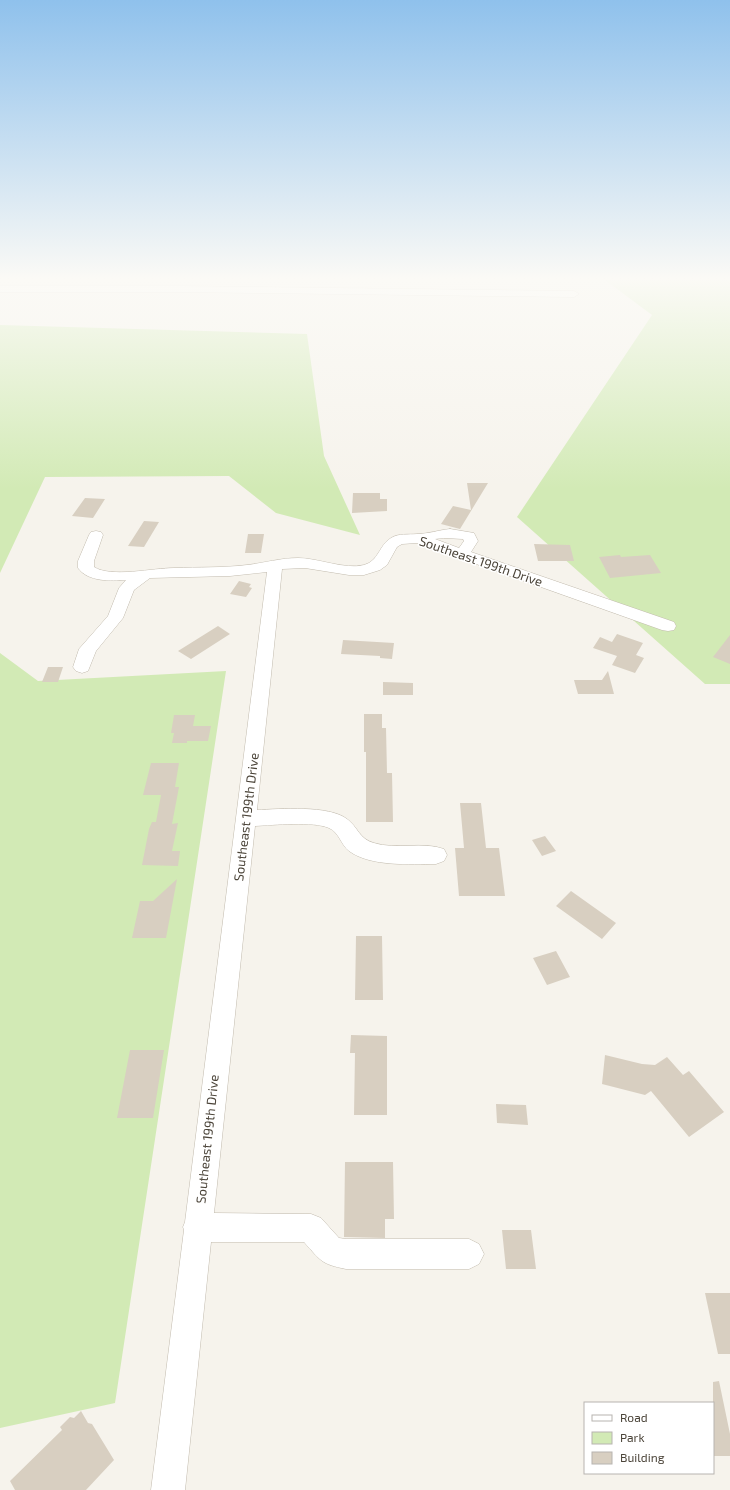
<svg xmlns="http://www.w3.org/2000/svg" width="730" height="1490" font-family="'Exo 2',sans-serif">
	<rect width="100%" height="100%" fill="#f6f3ec"/>
	<path fill="#d2eab5" d="M 605,280 L 730,280 L 730,684 L 705,684 L 517,517 L 652,315 Z
		M 0,325 L 307,334 L 324,456 L 360,535 L 276,513 L 229,476 L 45,477 L 0,573 Z
		M 0,653 L 38,681 L 226,671 L 115,1403 L 0,1428 Z"/>
	<path fill="#d8cfc1" d="M 467,483 L 488,483 L 460,529 L 441,524 L 453,506 L 471,510 Z
		M 353,493 L 380,493 L 380,499 L 387,499 L 387,511 L 352,513 Z
		M 85,498 L 105,499 L 93,518 L 72,516 Z
		M 144,521 L 159,522 L 144,547 L 128,546 Z
		M 248,534 L 264,534 L 261,553 L 245,553 Z
		M 534,544 L 570,545 L 574,561 L 538,561 Z
		M 620,555 L 621,557 L 650,555 L 661,573 L 610,578 L 599,557 Z
		M 239,581 L 251,584 L 249,587 L 252,588 L 246,597 L 230,594 Z
		M 218,626 L 230,634 L 191,659 L 178,651 Z
		M 617,634 L 643,643 L 636,655 L 644,658 L 635,673 L 612,665 L 617,656 L 593,648 L 600,637 L 612,642 Z
		M 730,635 L 730,664 L 713,657 Z
		M 343,640 L 394,643 L 392,659 L 380,658 L 380,656 L 341,654 Z
		M 48,667 L 63,667 L 58,682 L 42,682 Z
		M 608,671 L 614,694 L 578,694 L 574,680 L 602,680 Z
		M 383,682 L 413,683 L 413,695 L 383,695 Z
		M 364,714 L 382,714 L 382,728 L 386,728 L 387,773 L 392,773 L 393,822 L 366,822 L 366,752 L 364,752 Z
		M 174,715 L 195,715 L 193,726 L 211,726 L 208,741 L 187,741 L 187,743 L 172,743 L 174,733 L 171,733 Z
		M 151,763 L 179,763 L 175,787 L 179,787 L 172,824 L 178,823 L 172,851 L 180,851 L 178,866 L 142,865 L 149,829 L 152,822 L 156,822 L 161,795 L 143,795 Z
		M 460,803 L 481,803 L 486,848 L 499,848 L 505,896 L 459,896 L 455,848 L 464,848 Z
		M 545,836 L 556,851 L 542,856 L 532,840 Z
		M 177,879 L 166,938 L 132,938 L 140,901 L 153,901 Z
		M 571,891 L 616,923 L 602,939 L 556,906 Z
		M 356,936 L 382,936 L 383,1000 L 355,1000 Z
		M 556,951 L 570,977 L 547,985 L 533,958 Z
		M 351,1035 L 387,1036 L 387,1115 L 354,1115 L 355,1053 L 350,1053 Z
		M 130,1050 L 164,1050 L 153,1118 L 117,1118 Z
		M 605,1055 L 642,1064 L 655,1065 L 667,1057 L 683,1075 L 689,1071 L 724,1112 L 689,1137 L 651,1091 L 645,1095 L 602,1084 Z
		M 496,1104 L 526,1105 L 528,1125 L 497,1123 Z
		M 345,1162 L 393,1162 L 394,1219 L 385,1219 L 385,1238 L 344,1237 Z
		M 502,1230 L 531,1230 L 536,1269 L 506,1269 Z
		M 705,1293 L 730,1293 L 730,1354 L 718,1354 Z
		M 719,1381 L 730,1434 L 730,1456 L 713,1456 L 713,1382 Z
		M 81,1411 L 88,1423 L 92,1424 L 114,1460 L 86,1490 L 15,1490 L 10,1481 L 62,1430 L 60,1427 L 70,1417 L 74,1418 Z"/>
	<g fill="none" stroke-linecap="round" stroke-linejoin="round">
		<defs>
			<path id="minor" d="M 0,286 L 178,286 L 574,291 L 579,294 L 574,297 L 178,292 L 0,292 Z
				M 450,529 L 474,533 L 478,541 L 471,552 L 674,622 L 676,626 L 674,630 L 668,631 L 662,630 L 417,543 L 402,544 L 397,547 L 387,565 L 380,570 L 364,575 L 349,575 L 305,568 L 282,569 L 257,810 C 280,809 329,805 347,819 C 358,827 359,839 374,843 C 396,850 422,841 444,849 L 447,855 L 444,861 L 436,864 C 410,864 371,867 349,851 C 341,845 339,832 329,828 C 313,821 274,825 255,826 L 214,1213 L 311,1214 L 321,1218 L 339,1238 L 346,1239 L 469,1239 L 479,1244 L 484,1254 L 479,1264 L 469,1269 L 346,1269 C 321,1264 321,1261 304,1242 L 211,1242 L 185,1490 L 151,1490 L 184,1230 L 183,1227 L 185,1222 L 267,572 L 230,576 L 150,578 L 134,590 L 123,618 L 96,651 L 88,671 L 82,673 L 76,671 L 73,667 L 79,649 L 108,616 L 119,588 L 126,580 C 111,581 88,582 78,568 L 78,561 L 89,535 L 91,532 L 96,531 L 101,532 L 103,535 L 94,561 L 94,567 C 111,578 154,568 174,568 C 199,567 223,568 247,565 C 264,563 281,558 298,558 C 318,558 345,570 364,565 C 379,561 379,545 391,538 C 399,533 408,535 417,534 C 428,534 439,530 450,529 ZM 444,538 L 463,539 L 464,541 L 459,548 L 435,539 Z"/>
		</defs>
		<use href="#minor" stroke="#c2bbae" stroke-width="1"/>
		<use href="#minor" fill="#fff" fill-rule="evenodd"/>
	</g>
	<linearGradient id="sky" x2="0" y2="1"><stop stop-color="#8fc1ec"/><stop offset="0.57" stop-color="#fbfaf6"/><stop offset="1" stop-color="#fbfaf6" stop-opacity="0"/></linearGradient>
	<rect width="730" height="489" fill="url(#sky)"/>
	<g text-anchor="middle" stroke-width="3" stroke-linejoin="round" paint-order="stroke">
		<g font-size="13" fill="#4b4439" stroke="#fff">
			<text transform="translate(481 561) rotate(19)" y="5">Southeast 199th Drive</text>
			<text transform="translate(246 817) rotate(-83)" y="5">Southeast 199th Drive</text>
			<text transform="translate(207 1139) rotate(-84)" y="5">Southeast 199th Drive</text>
		</g>
	</g>
	<rect x="584" y="1402" width="130" height="72" fill="#ffffff" stroke="#b7b4b0"/>
	<rect x="592" y="1415" width="20" height="6" fill="#ffffff" stroke="#b7b4b0"/>
	<text x="620" y="1422" font-size="12" fill="#4b4439">Road</text>
	<rect x="592" y="1432" width="20" height="12" fill="#d2eab5" stroke="#b7b4b0"/>
	<text x="620" y="1442" font-size="12" fill="#4b4439">Park</text>
	<rect x="592" y="1452" width="20" height="12" fill="#d8cfc1" stroke="#b7b4b0"/>
	<text x="620" y="1462" font-size="12" fill="#4b4439">Building</text>
</svg>
